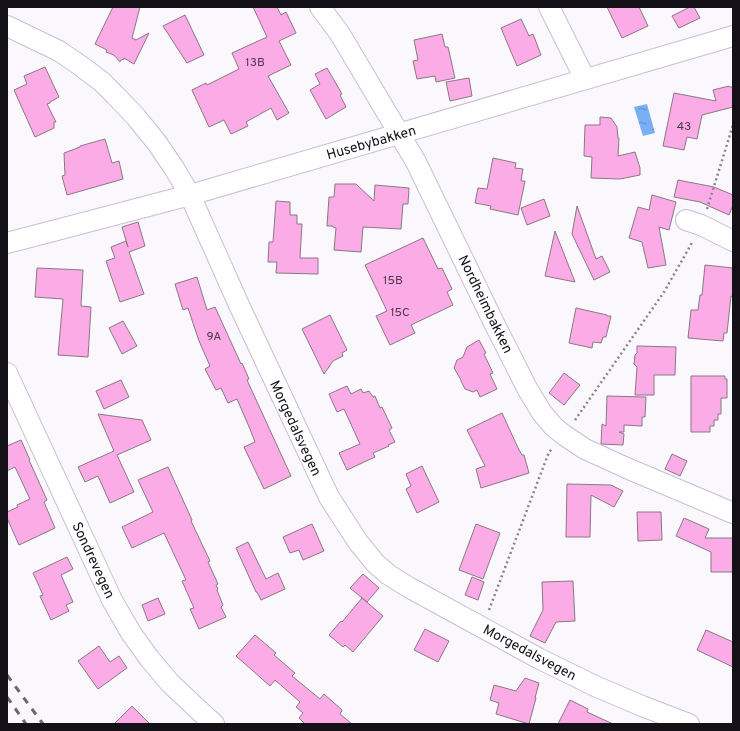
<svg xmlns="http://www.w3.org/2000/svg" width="740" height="731" font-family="Overpass,sans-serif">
	<defs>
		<pattern id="water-ripples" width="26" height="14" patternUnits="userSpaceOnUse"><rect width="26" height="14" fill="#79aff5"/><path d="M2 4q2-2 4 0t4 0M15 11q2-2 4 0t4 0" fill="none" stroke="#628dc5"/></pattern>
	</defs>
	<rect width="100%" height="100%" fill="#faf8fc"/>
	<path fill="url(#water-ripples)" d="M 647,104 L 655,133 L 643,136 L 634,107 Z"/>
	<path fill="#fbace6" stroke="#8a7784" d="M 113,7 L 140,7 L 132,38 L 136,40 L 149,33 L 134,64 L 124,58 L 123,60 L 122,59 L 120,62 L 114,55 L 106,52 L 107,50 L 95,44 Z
		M 253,7 L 277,7 L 281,15 L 286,12 L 296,33 L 279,41 L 291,65 L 268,76 L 289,113 L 277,120 L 271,108 L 246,122 L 248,126 L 231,134 L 224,120 L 209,127 L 192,90 L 206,83 L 207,85 L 239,69 L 232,53 L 267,37 Z
		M 607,7 L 639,7 L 648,26 L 622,38 Z
		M 690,7 L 694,7 L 700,18 L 679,28 L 672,16 Z
		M 185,15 L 204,55 L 187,63 L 163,26 Z
		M 521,19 L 529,36 L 533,34 L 541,55 L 517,66 L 501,28 Z
		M 442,34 L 445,47 L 448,47 L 455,78 L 436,82 L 435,76 L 417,79 L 413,61 L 418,60 L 414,40 Z
		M 45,67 L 59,97 L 50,102 L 50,103 L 47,104 L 56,122 L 54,122 L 54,128 L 35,137 L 14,90 L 27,84 L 24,76 Z
		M 327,68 L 342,94 L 340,95 L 346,107 L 326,119 L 310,90 L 320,84 L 315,74 Z
		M 469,78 L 472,96 L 450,101 L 446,82 Z
		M 729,86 L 730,87 L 733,87 L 733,107 L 702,115 L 697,139 L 687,137 L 684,150 L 663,146 L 674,93 L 716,101 L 713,90 Z
		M 600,117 L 611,118 L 617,127 L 618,138 L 619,138 L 618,156 L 635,152 L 640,168 L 640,175 L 620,179 L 591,178 L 592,157 L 584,156 L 585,125 L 600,125 Z
		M 105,139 L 112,163 L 119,161 L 123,179 L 67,195 L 62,176 L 65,175 L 64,153 L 80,147 L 80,146 Z
		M 493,158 L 516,163 L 515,168 L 523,169 L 521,181 L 525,181 L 518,215 L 490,209 L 491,206 L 475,203 L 478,188 L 487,189 Z
		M 678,180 L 714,187 L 733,195 L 733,205 L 729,215 L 700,202 L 674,197 Z
		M 335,184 L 356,184 L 374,201 L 375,185 L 409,188 L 408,204 L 403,204 L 401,229 L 363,227 L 361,252 L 334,250 L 336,228 L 333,227 L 333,226 L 327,226 L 329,197 L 334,197 Z
		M 652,195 L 676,202 L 669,230 L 659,227 L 666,265 L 648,268 L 642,242 L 629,238 L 638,207 L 649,210 Z
		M 544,199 L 550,216 L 527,225 L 521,208 Z
		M 276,201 L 290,202 L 290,215 L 297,215 L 297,224 L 302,224 L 300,258 L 318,258 L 318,274 L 276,273 L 277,262 L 268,262 L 269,242 L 273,242 Z
		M 577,206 L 596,259 L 602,256 L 610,272 L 594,280 L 572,234 Z
		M 138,222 L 145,246 L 129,252 L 144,294 L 120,302 L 106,261 L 115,258 L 111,247 L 126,241 L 128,247 L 122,227 Z
		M 555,231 L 575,282 L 545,276 Z
		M 423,238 L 438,269 L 442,268 L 452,289 L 447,292 L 453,305 L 411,325 L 415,333 L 390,345 L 376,316 L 387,311 L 365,265 Z
		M 705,265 L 733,268 L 733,297 L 731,296 L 727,333 L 724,333 L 723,341 L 688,338 L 691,310 L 698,310 L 700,295 L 702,295 Z
		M 37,268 L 83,270 L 81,306 L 91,307 L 88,357 L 58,355 L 63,299 L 35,297 Z
		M 197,277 L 207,310 L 215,307 L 241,364 L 242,363 L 249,379 L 247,380 L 291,476 L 264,489 L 244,447 L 255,442 L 250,429 L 237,399 L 228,403 L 221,388 L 216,390 L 205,369 L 210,366 L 199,341 L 188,308 L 183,310 L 175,284 Z
		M 576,308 L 607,315 L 607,316 L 611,316 L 606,337 L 603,337 L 601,343 L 593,342 L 592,348 L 569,343 Z
		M 330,315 L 347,350 L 342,353 L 343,356 L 333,361 L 324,374 L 302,329 Z
		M 123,321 L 137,346 L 122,354 L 109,328 Z
		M 479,340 L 486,353 L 484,354 L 493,373 L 490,374 L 497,389 L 480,397 L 477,390 L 473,392 L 465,389 L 461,381 L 461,380 L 454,368 L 457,360 L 463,357 L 467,347 Z
		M 637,346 L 676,347 L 675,375 L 654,375 L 654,395 L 635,395 L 637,367 L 634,364 L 635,355 L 637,353 Z
		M 564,373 L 580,385 L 564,405 L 549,393 Z
		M 691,376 L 725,376 L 725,379 L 727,379 L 727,398 L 721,398 L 721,414 L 718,414 L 718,420 L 714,420 L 714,426 L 710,426 L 710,432 L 691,432 Z
		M 121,380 L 129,397 L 104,409 L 96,391 Z
		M 347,386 L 351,394 L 361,389 L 363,393 L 369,391 L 373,397 L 375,396 L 380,408 L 382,407 L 392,428 L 389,430 L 395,442 L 388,445 L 389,446 L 373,453 L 375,457 L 347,470 L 339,453 L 360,444 L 344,409 L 337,412 L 329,394 Z
		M 607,396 L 646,397 L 645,417 L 642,417 L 642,426 L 624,425 L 624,432 L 619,432 L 624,434 L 623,445 L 601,444 L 602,424 L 606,426 Z
		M 502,413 L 519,450 L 522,455 L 524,455 L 529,473 L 481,488 L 476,469 L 485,466 L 467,430 Z
		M 98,414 L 142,420 L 151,440 L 117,455 L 134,492 L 110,503 L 98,476 L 85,482 L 78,467 L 114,451 Z
		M 21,440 L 30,460 L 29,460 L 47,500 L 44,502 L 55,528 L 19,545 L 7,518 L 7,512 L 18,507 L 17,505 L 30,499 L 15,467 L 7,471 L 7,446 Z
		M 672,454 L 687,461 L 680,476 L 665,469 Z
		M 422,466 L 439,502 L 417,513 L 406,489 L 411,486 L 406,474 Z
		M 168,467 L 192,520 L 191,521 L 210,561 L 208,562 L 218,584 L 216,585 L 218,589 L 217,590 L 223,605 L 221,607 L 226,617 L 199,629 L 190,609 L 194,608 L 182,581 L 186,580 L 164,533 L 132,548 L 122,527 L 153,512 L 138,480 Z
		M 567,484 L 611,485 L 623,491 L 614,507 L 591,495 L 590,537 L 566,537 Z
		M 637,512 L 661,512 L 662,540 L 638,541 Z
		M 684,518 L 709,529 L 705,538 L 733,538 L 733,572 L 711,572 L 711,552 L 676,536 Z
		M 312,524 L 324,551 L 303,560 L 299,550 L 290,553 L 283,537 Z
		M 476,524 L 500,533 L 483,579 L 459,570 Z
		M 248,542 L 266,579 L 278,573 L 285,589 L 261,600 L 257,592 L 256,592 L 236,548 Z
		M 67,557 L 73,569 L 61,575 L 73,602 L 66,605 L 69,611 L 51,620 L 40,596 L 43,595 L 33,573 Z
		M 363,574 L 379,588 L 367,602 L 350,588 Z
		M 472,577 L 484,582 L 478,600 L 465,595 Z
		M 573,581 L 575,621 L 556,622 L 545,643 L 530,636 L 543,610 L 542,582 Z
		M 158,598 L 165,614 L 148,621 L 142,605 Z
		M 362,598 L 383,616 L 353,652 L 345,645 L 343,647 L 329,635 L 341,621 L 342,622 Z
		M 425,629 L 449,641 L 438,662 L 414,650 Z
		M 706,630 L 733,642 L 733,667 L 697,650 Z
		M 255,635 L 276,653 L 274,655 L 295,673 L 292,676 L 320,699 L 324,694 L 342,710 L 340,714 L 352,724 L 305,724 L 299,718 L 303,713 L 296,707 L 300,702 L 275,680 L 270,686 L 236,656 Z
		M 99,646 L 110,662 L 119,656 L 127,668 L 98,689 L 78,661 Z
		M 525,678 L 539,683 L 535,698 L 536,698 L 529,724 L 496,714 L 499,703 L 490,700 L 494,685 L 516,691 Z
		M 570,700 L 588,709 L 587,712 L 613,724 L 558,724 Z
		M 132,706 L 150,724 L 114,724 Z"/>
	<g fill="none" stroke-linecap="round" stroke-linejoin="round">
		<defs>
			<path id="minor" d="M 320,7 L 340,34 L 416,162 L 494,323 L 528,390 L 542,413 L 554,427 L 564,435 L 585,449 L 629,469 L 733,513
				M 549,7 L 585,79
				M 7,26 L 59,51 L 81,66 L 102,82 L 115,95 L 136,117 L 157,143 L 174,168 L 190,195 L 239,305 L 329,497 L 358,542 L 376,564 L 389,575 L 410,588 L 538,658 L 595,686 L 642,706 L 689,724
				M 686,220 L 701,225 L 733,241
				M 7,243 L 190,195 L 733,36
				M 7,373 L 112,600 L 131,633 L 149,658 L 170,683 L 204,715 L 214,724"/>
		</defs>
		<use href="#minor" stroke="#c9bed2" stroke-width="22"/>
		<path stroke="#87848a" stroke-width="2.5" stroke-dasharray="2 3" stroke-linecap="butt" d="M 707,209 L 733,125
			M 575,420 L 664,292 L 693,241
			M 489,610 L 549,452 L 552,449"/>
		<use href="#minor" stroke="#fff" stroke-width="20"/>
		<path stroke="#6c686e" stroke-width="3" stroke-dasharray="7 7" stroke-linecap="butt" d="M 7,675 L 43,724
			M 7,697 L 26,724"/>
	</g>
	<g text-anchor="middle" stroke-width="3.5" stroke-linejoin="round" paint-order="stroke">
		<g font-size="12" fill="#4e374b">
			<text x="255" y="66">13B</text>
			<text x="684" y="130">43</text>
			<text x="393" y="284">15B</text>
			<text x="400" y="316">15C</text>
			<text x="214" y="340">9A</text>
		</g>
		<g font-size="14" fill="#141017" stroke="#fff">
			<text transform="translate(371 142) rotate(-16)" y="5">Husebybakken</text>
			<text transform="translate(486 304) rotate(64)" y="5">Nordheimbakken</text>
			<text transform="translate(296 428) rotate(65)" y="5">Morgedalsvegen</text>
			<text transform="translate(94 560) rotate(65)" y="5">Sondrevegen</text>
			<text transform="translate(530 652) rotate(28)" y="5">Morgedalsvegen</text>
		</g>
	</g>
	<rect width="740" height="731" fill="none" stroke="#141017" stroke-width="16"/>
</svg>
